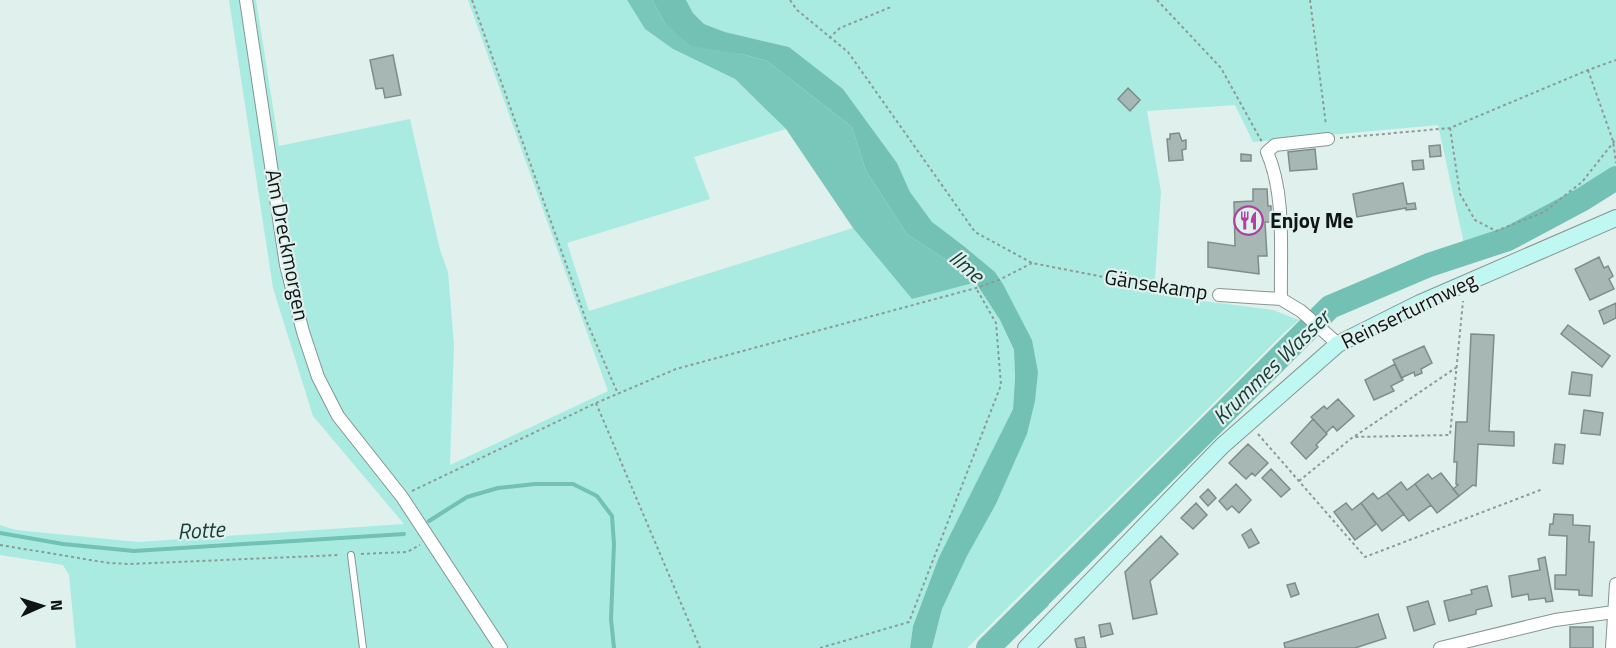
<svg xmlns="http://www.w3.org/2000/svg" width="1616" height="648" font-family="'Titillium Web',sans-serif">
	<rect width="100%" height="100%" fill="#dff0ed"/>
	<path fill="#a9ebe0" d="M 229,0 L 256,0 L 279,146 L 410,119 L 440,250 L 448,272 L 454,345 L 450,465 L 608,391 L 468,0 L 627,0 L 645,29 L 673,49 L 735,79 L 786,129 L 694,157 L 710,199 L 567,243 L 589,311 L 853,228 L 912,299 L 973,282 L 972,277 L 1000,320 L 1014,351 L 1015,378 L 1013,409 L 939,557 L 913,626 L 910,648 L 76,648 L 69,575 L 63,565 L 0,555 L 0,525 L 16,530 L 138,542 L 404,524 L 313,416 L 273,288 Z
		M 686,0 L 1616,0 L 1616,186 C 1569,216 1520,241 1468,262 L 1438,125 L 1253,142 L 1235,105 L 1147,111 L 1161,192 L 1154,293 L 1195,300 L 1273,310 L 1299,320 L 1286,331 L 967,648 L 932,648 L 942,609 L 967,556 L 996,504 L 1027,434 L 1032,340 L 1003,284 L 995,272 L 965,247 L 932,223 L 910,192 L 897,163 L 843,89 L 789,47 L 725,32 L 704,24 L 693,13 Z"/>
	<path fill="#78c7ba" d="M 627,0 L 652,0 L 665,23 L 742,54 L 767,61 L 852,127 L 866,171 L 907,234 L 972,277 L 973,283 L 912,299 L 853,228 L 786,129 L 735,79 L 673,49 L 645,29 Z"/>
	<path fill="#72c1b4" d="M 652,0 L 686,0 L 693,13 L 704,24 L 725,32 L 789,47 L 843,89 L 897,163 L 910,192 L 932,222 L 965,247 L 995,272 L 1003,284 L 1032,340 L 1038,372 L 1035,401 L 1027,434 L 996,504 L 967,556 L 942,609 L 932,648 L 910,648 L 913,626 L 939,557 L 1013,409 L 1015,378 L 1014,350 L 1000,320 L 972,277 L 907,234 L 866,171 L 852,127 L 767,61 L 742,54 L 691,46 L 665,23 Z
		M 1026,604 L 1049,605 L 1004,648 L 976,648 Z"/>
	<g fill="none" stroke-linecap="round" stroke-linejoin="round">
		<path stroke="#72c1b4" stroke-width="4" d="M 429,521 L 467,497 L 498,488 L 535,484 L 573,484 L 597,496 L 612,516 L 614,544 L 611,619 L 614,648
			M 0,533 L 63,544 L 134,551 L 404,534"/>
		<path stroke="#72c1b4" stroke-width="24" d="M 988,648 L 1330,307 L 1429,265 L 1508,239 L 1583,199 L 1616,178"/>
	</g>
	<path fill="#a6b7b4" stroke="#7d8d8a" stroke-width="1.5" d="M 393,55 L 401,95 L 385,98 L 383,88 L 376,89 L 370,60 Z
		M 1128,88 L 1140,100 L 1130,111 L 1118,99 Z
		M 1179,133 L 1182,141 L 1186,140 L 1186,149 L 1182,150 L 1183,160 L 1169,161 L 1167,139 L 1170,139 L 1170,134 Z
		M 1440,145 L 1441,156 L 1430,157 L 1429,146 Z
		M 1315,149 L 1317,169 L 1290,171 L 1288,152 Z
		M 1241,154 L 1251,155 L 1251,161 L 1241,161 Z
		M 1423,160 L 1424,169 L 1413,170 L 1412,161 Z
		M 1403,183 L 1407,204 L 1415,203 L 1416,209 L 1406,210 L 1406,208 L 1357,217 L 1353,194 Z
		M 1253,189 L 1267,189 L 1268,206 L 1271,206 L 1271,222 L 1265,222 L 1267,256 L 1258,256 L 1259,274 L 1208,267 L 1208,242 L 1235,246 L 1234,202 L 1253,201 Z
		M 1599,257 L 1604,268 L 1608,266 L 1613,276 L 1609,279 L 1614,289 L 1590,300 L 1575,269 Z
		M 1616,303 L 1616,318 L 1604,324 L 1599,311 Z
		M 1568,325 L 1610,356 L 1602,367 L 1561,334 Z
		M 1471,334 L 1494,335 L 1489,431 L 1514,432 L 1514,446 L 1478,444 L 1476,486 L 1473,485 L 1459,496 L 1453,489 L 1458,485 L 1456,484 L 1457,462 L 1454,462 L 1456,422 L 1467,422 Z
		M 1424,346 L 1432,363 L 1421,369 L 1422,373 L 1415,376 L 1414,372 L 1401,378 L 1393,360 Z
		M 1395,364 L 1403,380 L 1391,386 L 1394,391 L 1374,400 L 1365,380 Z
		M 1572,372 L 1592,375 L 1590,396 L 1569,394 Z
		M 1338,399 L 1354,416 L 1337,431 L 1333,426 L 1326,433 L 1311,417 L 1324,406 L 1327,409 Z
		M 1584,410 L 1603,413 L 1600,435 L 1581,433 Z
		M 1313,419 L 1327,434 L 1316,445 L 1318,447 L 1306,459 L 1291,443 Z
		M 1248,444 L 1268,463 L 1255,476 L 1252,473 L 1246,479 L 1229,463 Z
		M 1555,444 L 1565,445 L 1563,464 L 1553,463 Z
		M 1271,469 L 1290,489 L 1281,497 L 1262,478 Z
		M 1441,473 L 1459,496 L 1437,513 L 1415,484 L 1428,474 L 1432,479 Z
		M 1401,482 L 1407,490 L 1415,484 L 1431,505 L 1409,521 L 1387,493 Z
		M 1236,484 L 1251,500 L 1239,513 L 1232,506 L 1227,510 L 1219,501 Z
		M 1208,489 L 1216,498 L 1208,506 L 1200,497 Z
		M 1373,493 L 1378,499 L 1387,493 L 1404,514 L 1382,531 L 1361,503 Z
		M 1196,503 L 1207,515 L 1193,529 L 1181,518 Z
		M 1346,503 L 1352,510 L 1361,503 L 1376,524 L 1355,540 L 1334,512 Z
		M 1554,514 L 1573,515 L 1573,525 L 1590,526 L 1589,542 L 1594,542 L 1592,596 L 1579,595 L 1579,590 L 1555,589 L 1555,575 L 1566,575 L 1567,536 L 1549,535 L 1550,524 L 1553,524 Z
		M 1251,529 L 1259,543 L 1249,548 L 1242,535 Z
		M 1161,536 L 1178,554 L 1150,581 L 1157,614 L 1133,619 L 1125,572 Z
		M 1545,557 L 1553,601 L 1546,602 L 1545,598 L 1529,600 L 1528,594 L 1512,597 L 1509,576 L 1540,570 L 1538,559 Z
		M 1295,583 L 1299,594 L 1291,597 L 1287,585 Z
		M 1487,586 L 1492,606 L 1476,610 L 1476,614 L 1449,621 L 1444,601 L 1472,594 L 1471,590 Z
		M 1428,601 L 1435,624 L 1414,631 L 1407,607 Z
		M 1378,614 L 1386,638 L 1355,648 L 1285,648 L 1284,643 Z
		M 1110,623 L 1113,634 L 1101,637 L 1099,625 Z
		M 1570,627 L 1593,627 L 1593,648 L 1570,648 Z
		M 1084,637 L 1086,648 L 1077,648 L 1075,639 Z"/>
	<g fill="none" stroke-linecap="round" stroke-linejoin="round">
		<defs>
			<path id="lane" d="M 351,555 L 363,648"/>
			<path id="street" d="M 246,0 L 286,265 L 303,332 L 318,377 L 338,416 L 402,497 L 501,648
				M 1219,295 L 1281,299 L 1301,311 L 1338,344
				M 1281,299 C 1280,252 1286,195 1267,152 L 1275,145 L 1328,139
				M 1440,648 L 1555,620 L 1614,612
				M 1612,648 L 1616,584"/>
			<path id="secondary" d="M 1026,648 L 1222,446 L 1338,344 L 1420,303 L 1616,218"/>
		</defs>
		<use href="#lane" stroke="#859592" stroke-width="8"/>
		<use href="#street" stroke="#859592" stroke-width="14"/>
		<use href="#secondary" stroke="#859592" stroke-width="18"/>
		<path stroke="#8d9a97" stroke-width="2" stroke-dasharray="3 3" stroke-linecap="butt" d="M 472,0 L 586,320 L 618,394
			M 790,0 L 797,10 L 848,52 L 975,232 L 1032,263 L 1191,294 L 1206,295
			M 1157,0 L 1221,68 L 1262,142
			M 1310,0 L 1326,125
			M 829,38 L 840,28 L 891,7
			M 1588,70 L 1613,141 L 1616,163
			M 1450,128 L 1460,194 L 1475,220 L 1496,231 L 1544,212 L 1582,182 L 1616,139
			M 1340,138 L 1450,128 L 1588,70 L 1616,60
			M 596,403 L 700,648
			M 1258,434 L 1365,557 L 1543,489
			M 1355,436 L 1457,367
			M 1299,481 L 1353,437 L 1450,435 L 1463,301
			M 412,491 L 596,403 L 676,369 L 976,288 L 999,280 L 1032,263
			M 0,545 L 109,563 L 130,564 L 340,555
			M 361,554 L 407,552 L 420,545
			M 820,648 L 909,622 L 1001,385 L 996,323 L 976,288"/>
		<use href="#lane" stroke="#fff" stroke-width="6"/>
		<use href="#street" stroke="#fff" stroke-width="12"/>
		<use href="#secondary" stroke="#bff8f2" stroke-width="16"/>
	</g>
	<defs>
		<symbol id="restaurant-ring" viewBox="-11 -11 22 22"><circle r="9.5" fill="#dff0ed" stroke="#ae42a1" stroke-width="1.5"/><path d="M-5-6h1v4h1v-4h1v4h1v-4h1v5L-1.5 .5V6h-2V.5L-5-1ZM5-6V6H3V1.5H1.5Q1.5-4 5-6Z" fill="#ae42a1"/></symbol>
	</defs>
	<g fill-rule="evenodd">
		<use href="#restaurant-ring" x="1232" y="204" width="33" height="33"/>
	</g>
	<g text-anchor="middle" stroke-width="4.5" stroke-linejoin="round" paint-order="stroke">
		<g font-size="21" font-weight="bold" fill="#0f1514" stroke="#dff0ed" text-anchor="start">
			<text x="1270" y="228">Enjoy Me</text>
		</g>
		<g font-size="21" fill="#0f1514" stroke="#dff0ed">
			<text transform="translate(287 245) rotate(79)" y="7">Am Dreckmorgen</text>
			<text transform="translate(1156 285) rotate(9)" y="7">Gänsekamp</text>
			<text transform="translate(1409 311) rotate(-26)" y="7">Reinserturmweg</text>
		</g>
		<g font-size="22" font-style="italic" fill="#173d37" stroke="#dff0ed">
			<text transform="translate(967 266) rotate(41)" y="8">Ilme</text>
			<text transform="translate(1271 367) rotate(-44)" y="8">Krummes Wasser</text>
			<text transform="translate(201 530) rotate(-3)" y="8">Rotte</text>
		</g>
	</g>
	<g transform="translate(42 606) rotate(87)" stroke="#dff0ed" stroke-width="4.5" paint-order="stroke">
	<path d="M0-4.5L10 22L0 15L-10 22Z" fill="#0f1514"/>
	<text y="-9" font-size="16" font-weight="bold" text-anchor="middle" fill="#0f1514">N</text>
	</g>
</svg>
